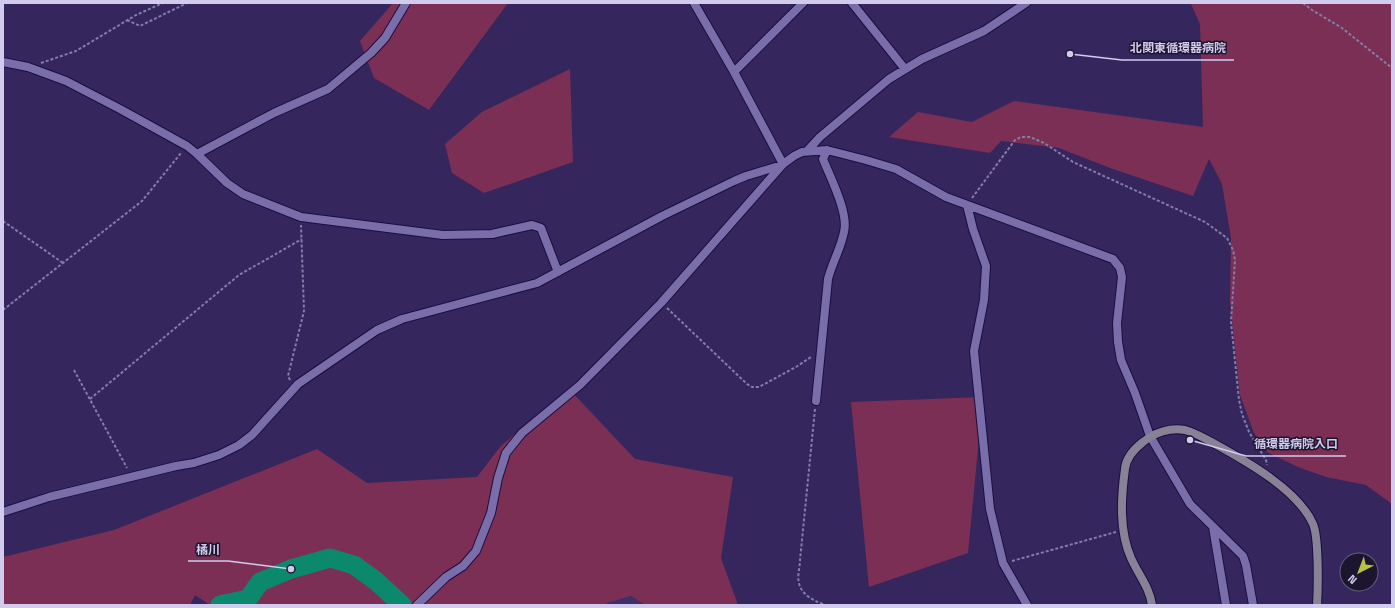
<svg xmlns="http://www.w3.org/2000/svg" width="1395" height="608" font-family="'Space Grotesk','Noto Sans JP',sans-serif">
	<rect width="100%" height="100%" fill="#35275d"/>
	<path fill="#3e2f6c" d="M 631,596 L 645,605 L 605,605 L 607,603 Z"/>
	<path fill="#7b2f55" d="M 393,3 L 508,3 L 429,110 L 374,78 L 360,41 Z
		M 1195,3 L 1392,3 L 1392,504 L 1366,485 L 1326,477 L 1298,467 L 1267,452 L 1254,433 L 1240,395 L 1230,301 L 1231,238 L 1222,184 L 1209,159 L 1193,196 L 1110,168 L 1059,148 L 1001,141 L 990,153 L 889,137 L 918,112 L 972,122 L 1014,101 L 1203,127 L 1200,24 L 1191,4 Z
		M 570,69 L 573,162 L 484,193 L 452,173 L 445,144 L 482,112 Z
		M 571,391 L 635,459 L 733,477 L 721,558 L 738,605 L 645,605 L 631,596 L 607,603 L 605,605 L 210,605 L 195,595 L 190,605 L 3,605 L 3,557 L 114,530 L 317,449 L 367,483 L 477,477 L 500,447 L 540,412 Z
		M 983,397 L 968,553 L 869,587 L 851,402 Z"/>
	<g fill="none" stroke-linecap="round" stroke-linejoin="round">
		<path stroke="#0c886d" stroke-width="19" d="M 220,605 L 248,599 L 260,582 L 291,569 L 330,558 L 354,565 L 376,581 L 402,605"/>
		<defs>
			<path id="street" d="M 694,3 L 734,72 L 783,164
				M 852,3 L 905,69
				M 3,62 L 28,67 L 66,81 L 120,109 L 187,146 L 197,154 L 227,183 L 243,194 L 301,217 L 443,235 L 492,234 L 532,225 L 541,228 L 558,272
				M 734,72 L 803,3
				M 807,151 L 820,137 L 889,79 L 922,59 L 984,31 L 1026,3
				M 197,154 L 274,113 L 328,89 L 371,53 L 385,38 L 406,3
				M 967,205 L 973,229 L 986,266 L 984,300 L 974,351 L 990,509 L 1003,563 L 1027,605
				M 816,401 L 828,279 C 832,263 841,248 844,232 C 849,213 830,177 823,159 L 827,150
				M 3,512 L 49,497 L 176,466 L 194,463 L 219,455 L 239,445 L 252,435 L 298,384 L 377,330 L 402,319 L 537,283 L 662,216 L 734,181 L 746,176 L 782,165
				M 1213,527 L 1226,605
				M 417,605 L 446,577 L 463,566 L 476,551 L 491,513 L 498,478 L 506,453 L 522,433 L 580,385 L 661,303 L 783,164 L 794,156 L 802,152 L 827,150 L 866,160 L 896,169 L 946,197 L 1113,259 L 1120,268 L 1122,277 L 1117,323 L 1118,342 L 1121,360 L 1135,393 L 1150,436 L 1190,504 L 1243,556 L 1246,565 L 1253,605"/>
			<path id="secondary" d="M 1152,605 C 1150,588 1138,574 1131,558 C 1119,531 1121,498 1125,469 C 1126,457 1134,449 1143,442 C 1154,433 1170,427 1185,430 C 1196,433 1206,439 1215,444 C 1246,461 1298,490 1313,524 C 1319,538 1318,588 1317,605"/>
		</defs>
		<use href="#street" stroke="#1d0c40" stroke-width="10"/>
		<use href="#secondary" stroke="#1d0c40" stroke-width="10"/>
		<path stroke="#857ca8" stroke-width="2" stroke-dasharray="3 2" stroke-linecap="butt" d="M 1303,3 L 1312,10 L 1342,28 L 1392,68
			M 127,20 L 140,26 L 187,3
			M 41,63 L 76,51 L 136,15 L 163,3
			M 972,198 L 1015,140 L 1021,137 L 1030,137 L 1044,143 L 1073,162 L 1205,222 L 1227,238 L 1233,250 L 1235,260 L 1231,322 L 1239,400 L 1242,414 L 1249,432 L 1266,460 L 1267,465
			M 3,221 L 63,263
			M 667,308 L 747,384 L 752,387 L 759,387 L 796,367 L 811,357
			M 3,310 L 142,201 L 181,153
			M 74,370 L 127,468
			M 290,380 L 288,376 L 304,311 L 301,225
			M 90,399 L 239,275 L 302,239
			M 815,409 L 800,560 C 800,567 797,576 799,583 C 801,595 816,602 826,605
			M 1012,561 L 1116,532"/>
		<use href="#street" stroke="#796eaa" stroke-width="8"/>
		<use href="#secondary" stroke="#888296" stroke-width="8"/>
	</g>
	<path fill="none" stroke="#d1ccee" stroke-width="1.5" d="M1070 54L1122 60H1234M1190 440L1246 456H1346M291 569L228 561H188"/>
	<g fill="#d1ccee" stroke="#1b162e" stroke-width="1.5">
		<circle cx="1070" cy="54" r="4"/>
		<circle cx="1190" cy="440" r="4"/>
		<circle cx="291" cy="569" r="4"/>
	</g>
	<g font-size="12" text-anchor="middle" font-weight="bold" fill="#d1ccee" stroke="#1b162e" stroke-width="3" stroke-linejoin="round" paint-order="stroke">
		<text x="1178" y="52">北関東循環器病院</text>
		<text x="1296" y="448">循環器病院入口</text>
		<text x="208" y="554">橘川</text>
	</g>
	<rect width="1395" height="608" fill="none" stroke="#d1ccee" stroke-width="8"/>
	<g transform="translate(1359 572) rotate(222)"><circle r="19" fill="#1b162e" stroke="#645f7b"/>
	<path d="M0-3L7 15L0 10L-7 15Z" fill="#bac045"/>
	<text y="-6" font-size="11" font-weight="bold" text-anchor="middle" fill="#d1ccee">N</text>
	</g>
</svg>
